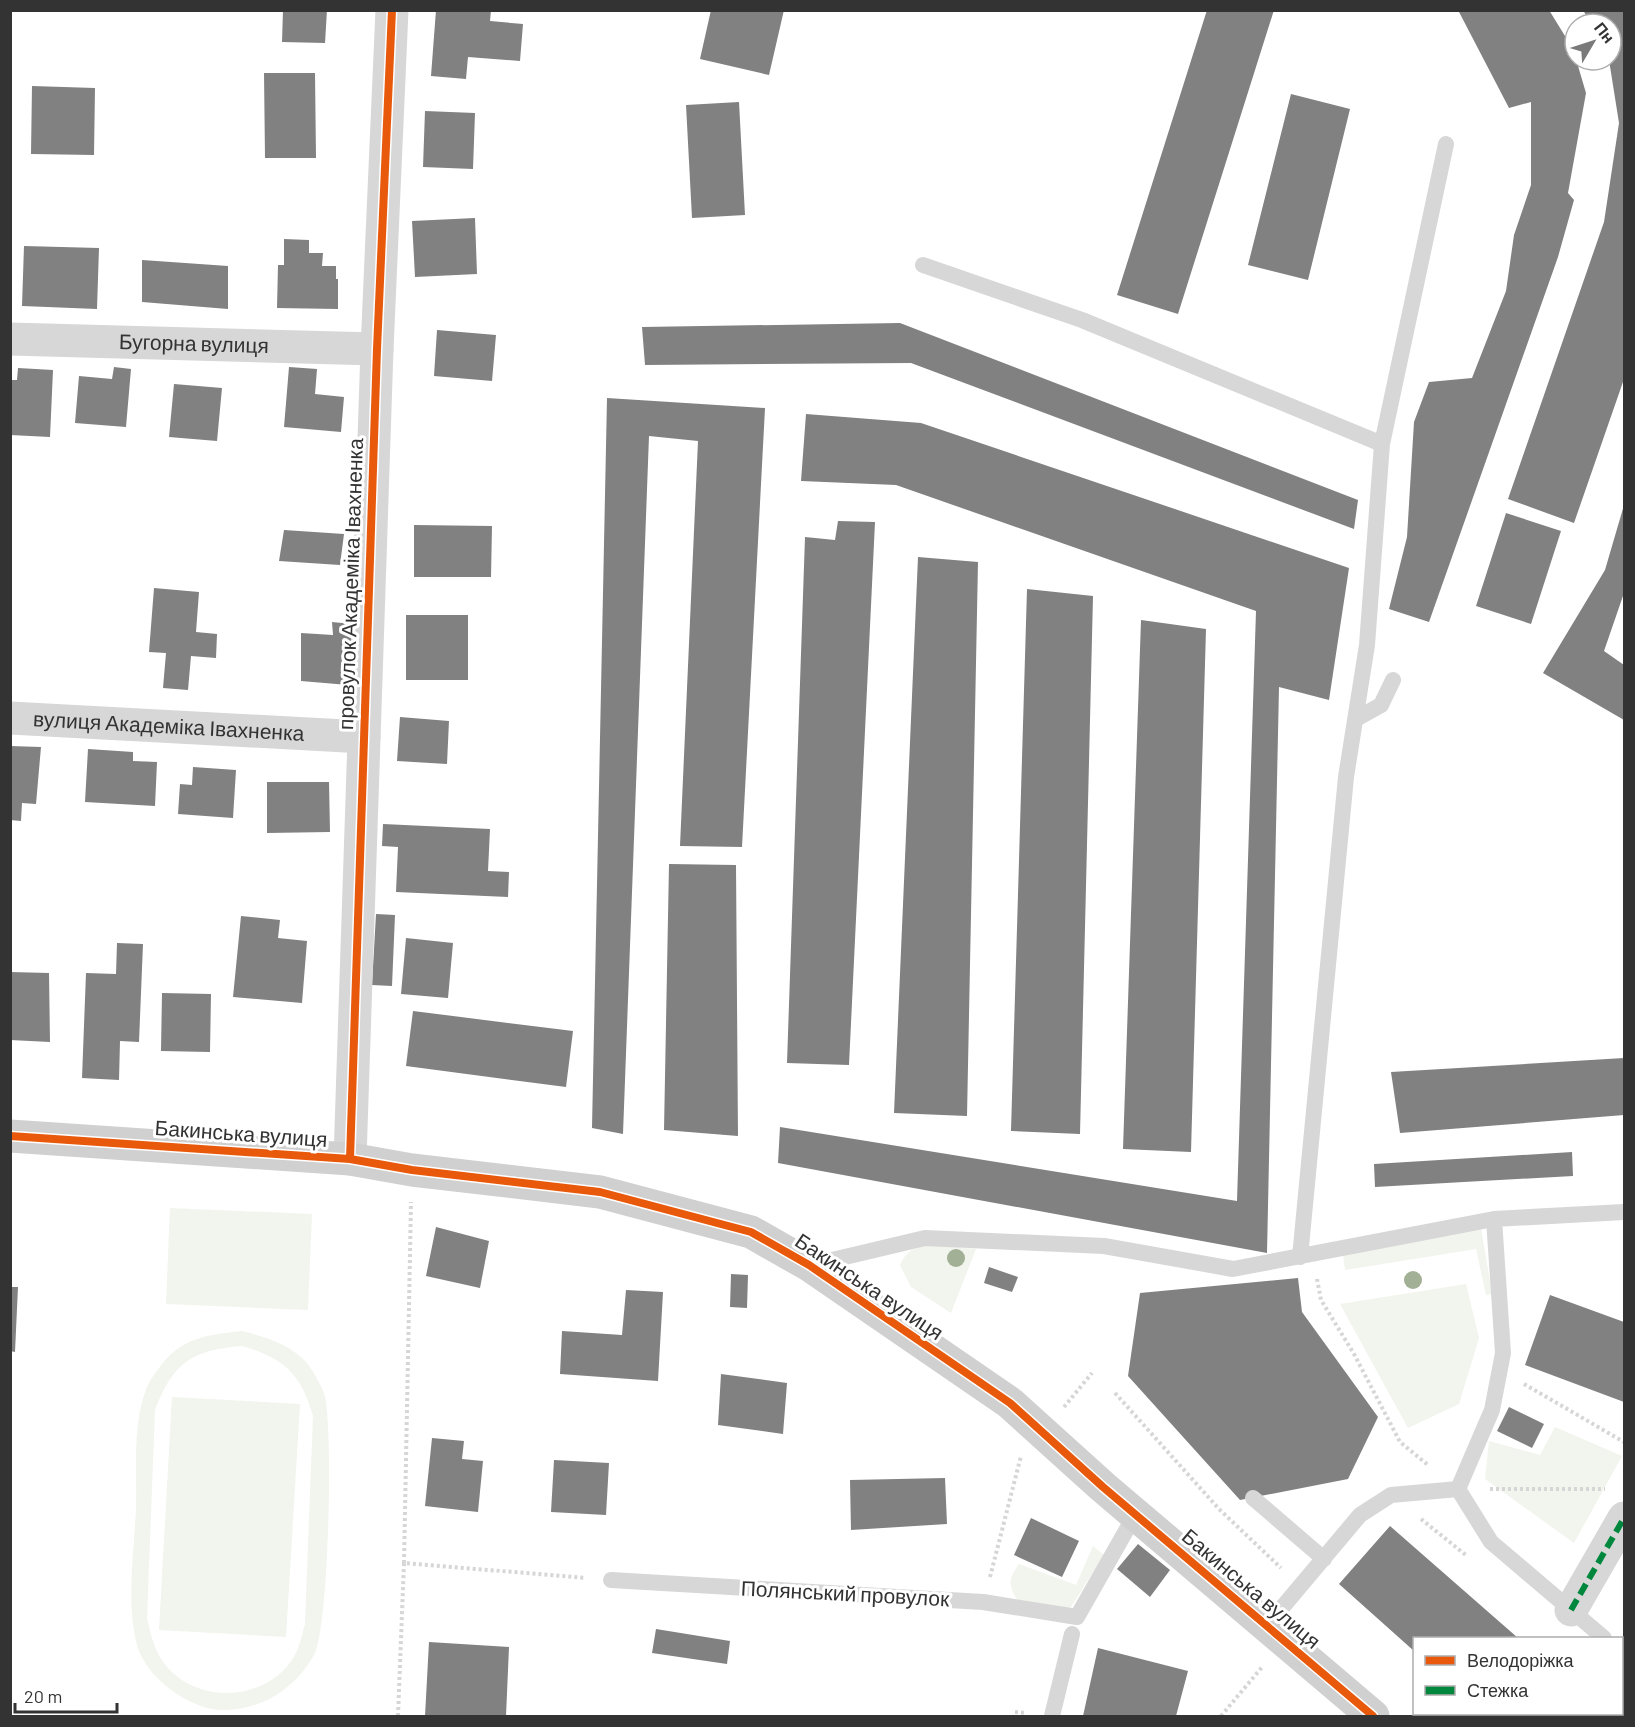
<svg xmlns="http://www.w3.org/2000/svg" width="1635" height="1727" font-family="Barlow,sans-serif">
	<rect width="100%" height="100%" fill="#fff"/>
	<path fill="#f1f5ed" fill-rule="evenodd" d="M 170,1208 L 312,1214 L 308,1310 L 166,1304 Z
		M 1481,1228 L 1492,1294 L 1486,1295 L 1476,1249 L 1345,1270 L 1343,1254 Z
		M 933,1245 L 976,1249 L 951,1313 L 911,1287 L 900,1265 C 907,1249 916,1247 933,1245 Z
		M 1466,1284 L 1479,1338 L 1459,1404 L 1408,1428 L 1340,1304 Z
		M 242,1331 C 266,1337 290,1344 307,1363 C 313,1371 323,1388 325,1397 C 333,1431 329,1628 314,1655 C 295,1688 265,1708 227,1710 C 193,1712 146,1679 137,1645 C 126,1602 134,1553 136,1509 C 137,1470 132,1424 147,1387 C 151,1378 162,1363 170,1355 C 190,1336 217,1334 242,1331 ZM 242,1346 C 284,1358 301,1374 313,1416 L 305,1624 C 302,1634 300,1646 295,1655 C 270,1700 202,1706 168,1668 C 155,1654 151,1636 147,1618 L 155,1410 C 173,1363 191,1350 242,1346 Z
		M 172,1397 L 300,1404 L 286,1637 L 159,1630 Z
		M 1555,1427 L 1622,1456 L 1574,1543 L 1485,1479 L 1489,1441 L 1540,1455 Z
		M 1093,1546 L 1104,1555 L 1069,1610 L 1018,1601 C 1008,1585 1008,1579 1019,1564 L 1076,1585 Z"/>
	<path fill="#818181" d="M 283,10 L 327,10 L 325,43 L 282,42 Z
		M 436,10 L 491,10 L 490,21 L 523,24 L 520,61 L 468,57 L 466,79 L 431,76 Z
		M 711,10 L 784,10 L 769,75 L 700,59 Z
		M 1207,10 L 1274,10 L 1178,314 L 1117,295 Z
		M 1458,10 L 1549,10 L 1573,49 L 1586,93 L 1568,193 L 1574,200 L 1558,257 L 1429,622 L 1389,609 L 1407,537 L 1414,422 L 1429,382 L 1472,378 L 1506,291 L 1514,235 L 1531,185 L 1531,102 L 1509,108 Z
		M 1583,10 L 1624,10 L 1624,379 L 1574,523 L 1508,499 L 1604,222 L 1619,123 L 1609,60 L 1611,60 L 1611,24 L 1591,24 Z
		M 264,73 L 315,73 L 316,158 L 265,158 Z
		M 32,86 L 95,88 L 94,155 L 31,154 Z
		M 1291,94 L 1350,109 L 1308,280 L 1248,265 Z
		M 739,102 L 745,215 L 692,218 L 686,105 Z
		M 425,111 L 475,113 L 473,169 L 423,167 Z
		M 475,218 L 477,274 L 415,277 L 412,221 Z
		M 284,239 L 309,240 L 309,253 L 323,253 L 322,266 L 336,266 L 336,279 L 338,279 L 338,309 L 277,308 L 278,265 L 284,265 Z
		M 24,246 L 99,248 L 97,309 L 22,306 Z
		M 142,260 L 228,266 L 228,309 L 142,302 Z
		M 900,323 L 1358,500 L 1354,529 L 911,363 L 645,365 L 642,327 Z
		M 437,330 L 496,335 L 492,381 L 434,376 Z
		M 114,367 L 131,369 L 126,427 L 75,423 L 79,376 L 112,379 Z
		M 289,367 L 317,369 L 315,394 L 344,397 L 341,432 L 284,427 Z
		M 18,368 L 53,370 L 50,437 L 10,435 L 10,380 L 17,380 Z
		M 174,384 L 222,388 L 217,441 L 169,437 Z
		M 607,398 L 765,408 L 742,847 L 680,846 L 698,441 L 649,436 L 623,1134 L 592,1128 Z
		M 806,414 L 921,423 L 1349,568 L 1329,700 L 1279,687 L 1267,1253 L 778,1163 L 780,1127 L 1237,1201 L 1256,611 L 896,485 L 801,481 Z
		M 1624,505 L 1624,593 L 1604,651 L 1624,665 L 1624,720 L 1543,673 L 1605,570 Z
		M 1506,513 L 1561,531 L 1531,624 L 1476,606 Z
		M 838,521 L 875,522 L 849,1065 L 787,1063 L 805,537 L 835,540 Z
		M 414,525 L 492,526 L 491,577 L 414,577 Z
		M 284,530 L 344,534 L 340,565 L 279,561 Z
		M 918,557 L 978,562 L 967,1116 L 894,1113 Z
		M 154,588 L 199,592 L 196,632 L 217,634 L 216,658 L 191,656 L 188,690 L 163,688 L 166,653 L 149,652 Z
		M 1027,589 L 1093,596 L 1080,1134 L 1011,1131 Z
		M 406,615 L 468,615 L 468,680 L 406,680 Z
		M 1141,620 L 1206,629 L 1191,1152 L 1123,1149 Z
		M 332,622 L 362,625 L 360,686 L 301,681 L 301,633 L 333,635 Z
		M 400,717 L 449,721 L 447,764 L 397,761 Z
		M 10,746 L 41,747 L 36,804 L 22,803 L 21,821 L 10,820 Z
		M 88,749 L 133,752 L 133,761 L 157,762 L 155,806 L 85,802 Z
		M 193,767 L 236,770 L 233,818 L 178,814 L 180,784 L 192,785 Z
		M 267,782 L 329,782 L 330,832 L 267,833 Z
		M 383,824 L 490,829 L 488,871 L 509,872 L 508,897 L 396,892 L 398,847 L 382,846 Z
		M 669,864 L 736,865 L 738,1136 L 664,1130 Z
		M 376,914 L 395,915 L 392,986 L 372,985 Z
		M 241,916 L 280,920 L 278,938 L 307,941 L 302,1003 L 233,997 Z
		M 406,938 L 453,943 L 448,998 L 401,994 Z
		M 117,943 L 143,944 L 139,1042 L 120,1041 L 119,1080 L 82,1078 L 86,973 L 116,974 Z
		M 10,972 L 49,973 L 50,1042 L 10,1040 Z
		M 162,993 L 211,994 L 210,1052 L 161,1051 Z
		M 413,1011 L 573,1031 L 566,1087 L 406,1066 Z
		M 1624,1058 L 1624,1115 L 1400,1133 L 1391,1072 Z
		M 1572,1152 L 1573,1176 L 1375,1187 L 1374,1164 Z
		M 436,1227 L 489,1241 L 480,1288 L 426,1276 Z
		M 989,1267 L 1018,1277 L 1012,1292 L 984,1283 Z
		M 731,1274 L 748,1275 L 747,1308 L 730,1307 Z
		M 1298,1278 L 1302,1312 L 1378,1417 L 1348,1479 L 1240,1500 L 1128,1376 L 1140,1293 Z
		M 10,1287 L 18,1287 L 15,1352 L 10,1351 Z
		M 626,1290 L 663,1292 L 658,1381 L 560,1374 L 562,1331 L 622,1335 Z
		M 1550,1295 L 1624,1322 L 1624,1402 L 1525,1365 Z
		M 721,1374 L 787,1383 L 783,1434 L 718,1425 Z
		M 1509,1407 L 1544,1424 L 1532,1448 L 1497,1431 Z
		M 432,1438 L 464,1441 L 462,1459 L 483,1461 L 478,1512 L 425,1506 Z
		M 554,1460 L 609,1463 L 606,1515 L 551,1512 Z
		M 945,1478 L 947,1524 L 851,1530 L 850,1480 Z
		M 1031,1518 L 1079,1541 L 1062,1577 L 1014,1555 Z
		M 1390,1526 L 1518,1638 L 1414,1638 L 1414,1651 L 1339,1584 Z
		M 1138,1544 L 1170,1570 L 1150,1597 L 1117,1569 Z
		M 656,1629 L 730,1641 L 727,1664 L 652,1653 Z
		M 429,1642 L 509,1647 L 506,1716 L 425,1716 Z
		M 1098,1648 L 1188,1671 L 1176,1716 L 1083,1716 Z
		M 1485,1714 L 1603,1714 L 1606,1716 L 1489,1716 Z"/>
	<g fill="none" stroke-linecap="round" stroke-linejoin="round">
		<path stroke="#d6d6d6" stroke-width="4" stroke-dasharray="3 3" stroke-linecap="butt" d="M 1317,1279 L 1321,1300 L 1354,1354 L 1400,1442 L 1428,1465
			M 1524,1384 L 1624,1442
			M 1115,1393 L 1219,1509 L 1281,1568
			M 1064,1407 L 1092,1373
			M 1490,1489 L 1605,1489
			M 1421,1519 L 1467,1556
			M 404,1563 L 411,1202
			M 990,1577 L 1021,1456
			M 1015,1712 L 1027,1713
			M 398,1716 L 404,1563 L 586,1578
			M 1221,1716 L 1263,1666"/>
		<path stroke="#d7d7d7" stroke-width="16" d="M 923,265 L 1082,320 L 1382,444
			M 1356,719 L 1381,705 L 1393,680
			M 1300,1257 L 1346,777 L 1367,645 L 1382,444 L 1446,144
			M 811,1265 L 925,1238 L 1104,1246 L 1233,1269 L 1494,1219 L 1624,1212
			M 1458,1489 L 1492,1410 L 1503,1353 L 1494,1219
			M 1253,1498 L 1324,1559
			M 611,1580 L 983,1602 L 1077,1617 L 1135,1515
			M 1265,1623 L 1275,1616 L 1360,1515 L 1391,1495 L 1458,1489 L 1491,1542 L 1604,1638
			M 1622,1653 L 1624,1656
			M 1052,1716 L 1072,1634"/>
		<g stroke="#d7d7d7" stroke-width="33">
			<path id="s1" d="M 10,339 L 377,349"/>
			<path id="s2" d="M 10,718 L 364,737"/>
			<path d="M 350,1159 L 377,349 L 392,10"/>
			<path d="M 1571,1610 L 1624,1518"/>
		</g>
		<path stroke="#d0d0d0" stroke-width="33" d="M 10,1136 L 350,1159 L 412,1170 L 600,1192 L 751,1232 L 809,1265 L 1010,1403 L 1103,1487 L 1373,1716"/>
		<path stroke="#00873e" stroke-width="6" stroke-dasharray="12 6" stroke-linecap="butt" d="M 1571,1610 L 1624,1518"/>
		<defs>
			<path id="cycleway" d="M 10,1136 L 350,1159 L 412,1170 L 600,1192 L 751,1232 L 809,1265 L 1010,1403 L 1103,1487 L 1373,1716
				M 350,1159 L 377,349 L 392,10"/>
		</defs>
		<use href="#cycleway" stroke="#fff" stroke-width="11"/>
		<use href="#cycleway" stroke="#e8590c" stroke-width="8"/>
	</g>
	<g fill="#a2b095">
		<circle cx="956" cy="1258" r="9"/>
		<circle cx="1413" cy="1280" r="9"/>
	</g>
	<g text-anchor="middle" stroke-width="6" stroke-linejoin="round" paint-order="stroke">
		<g font-size="21" fill="#333" stroke="#fff">
			<text dy="7" stroke="none"><textPath href="#s1" startOffset="184">Бугорна вулиця</textPath></text>
			<text transform="translate(351 584) rotate(-88)" y="7">провулок Академіка Івахненка</text>
			<text dy="7" stroke="none"><textPath href="#s2" startOffset="159">вулиця Академіка Івахненка</textPath></text>
			<text transform="translate(241 1134) rotate(4)" y="7">Бакинська вулиця</text>
			<text transform="translate(869 1287) rotate(34)" y="7">Бакинська вулиця</text>
			<text transform="translate(1251 1589) rotate(40)" y="7">Бакинська вулиця</text>
			<text transform="translate(845 1594) rotate(3)" y="7">Полянський провулок</text>
		</g>
	</g>
	<rect width="1635" height="1727" fill="none" stroke="#333333" stroke-width="24"/>
	<rect x="1413" y="1637" width="210" height="78" fill="#ffffff" stroke="#adadad" stroke-width="1.5"/>
	<rect x="1425" y="1656" width="30" height="9" fill="#e8590c" stroke="#adadad" stroke-width="1.5"/>
	<text x="1467" y="1667" font-size="18" fill="#333333">Велодоріжка</text>
	<rect x="1425" y="1686" width="30" height="9" fill="#00873e" stroke="#adadad" stroke-width="1.5"/>
	<text x="1467" y="1697" font-size="18" fill="#333333">Стежка</text>
	<g transform="translate(1593 42) rotate(51)"><circle r="28" fill="#ffffff" stroke="#adadad" stroke-width="1.5"/>
	<path d="M0-4.5L10 22L0 15L-10 22Z" fill="#7a7a7a"/>
	<text y="-9" font-size="16" font-weight="bold" text-anchor="middle" fill="#333333">Пн</text>
	</g>
	<path d="M15 1703v9h102v-9" fill="none" stroke="#333333" stroke-width="3"/>
	<text x="24" y="1703" font-size="18" fill="#333333" stroke="#ffffff" stroke-width="4.5" paint-order="stroke">20 m</text>
</svg>
